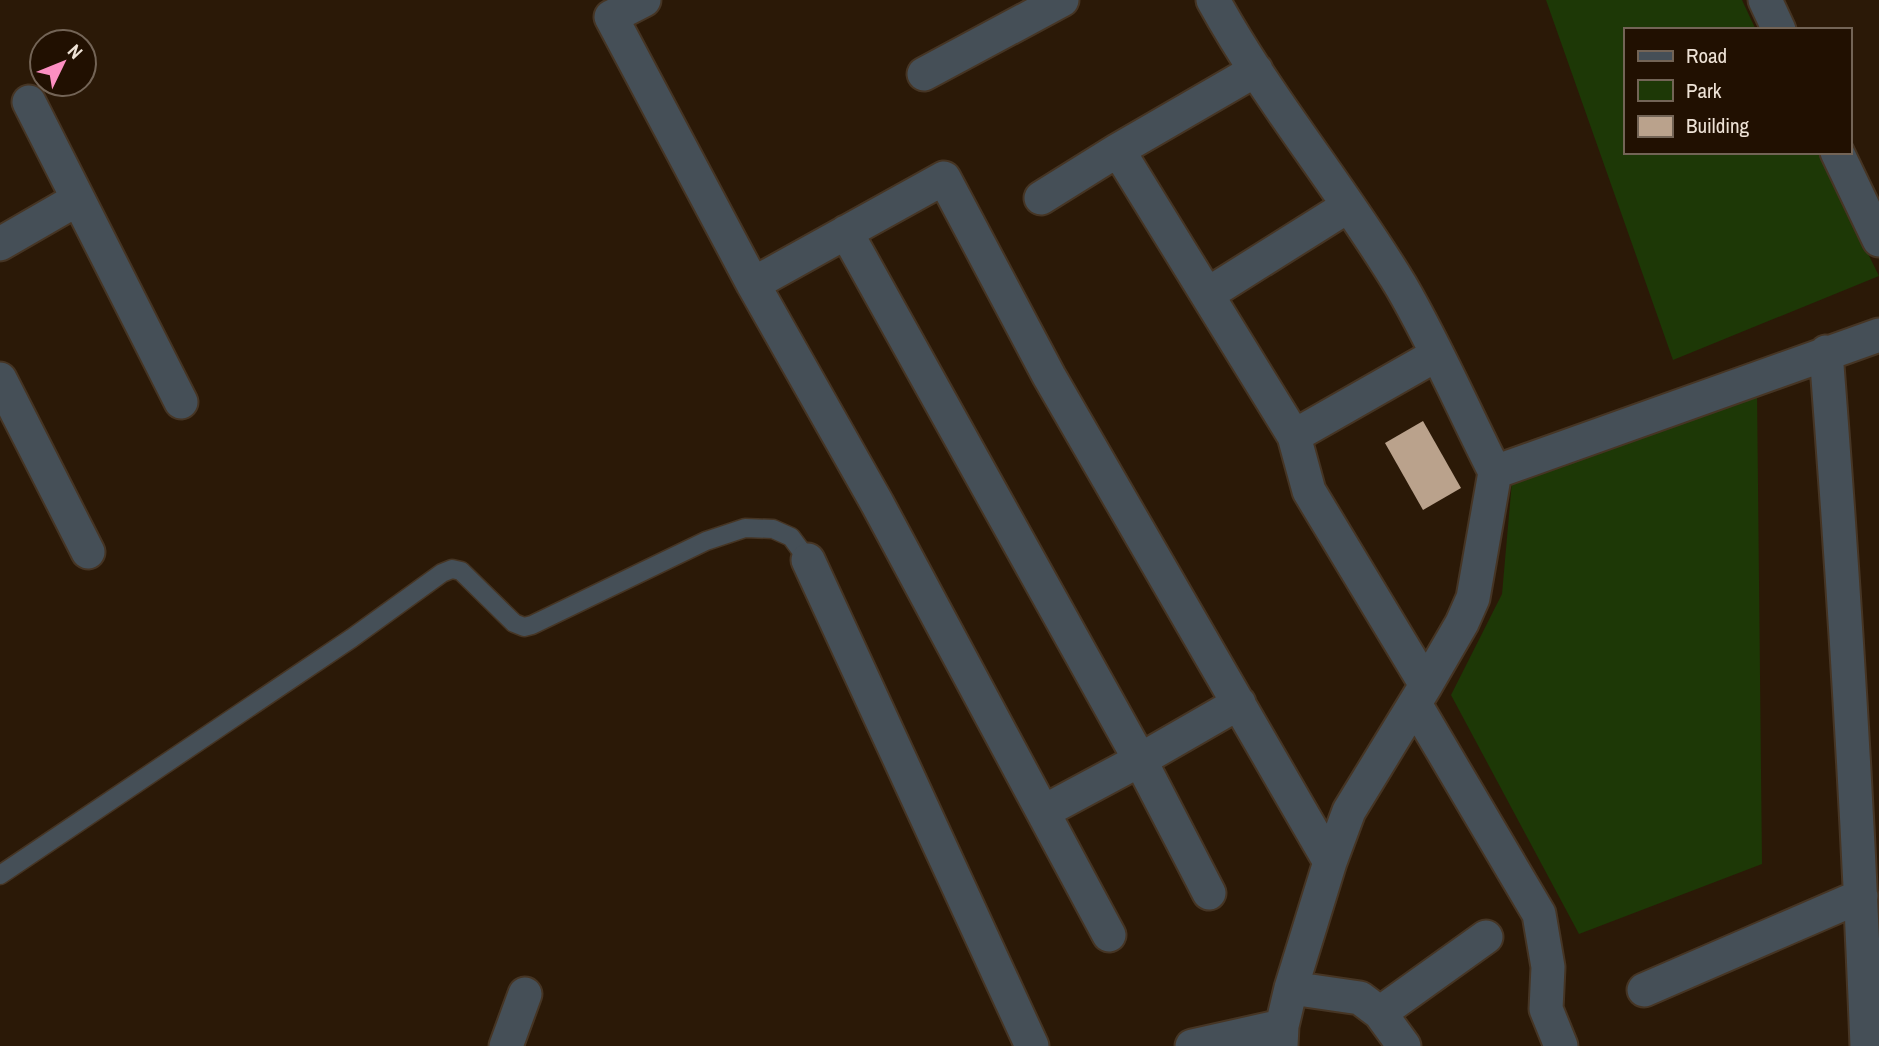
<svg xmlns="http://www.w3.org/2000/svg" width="1879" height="1046" font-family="'Archivo Narrow',sans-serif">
	<rect width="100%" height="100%" fill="#2b1907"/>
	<path fill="#1d3806" d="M 1546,0 L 1742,0 L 1756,30 L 1625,30 L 1625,152 L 1818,152 L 1879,276 L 1673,360 Z
		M 1757,390 L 1762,864 L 1579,934 L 1451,695 L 1502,594 L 1512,481 Z"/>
	<path fill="#baa28c" d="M 1423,421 L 1461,488 L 1423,510 L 1385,443 Z"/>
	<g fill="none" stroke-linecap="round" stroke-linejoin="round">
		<defs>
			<path id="service" d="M 0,875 L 352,638 L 442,573 L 452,569 L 461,571 L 514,623 L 524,627 L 532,625 L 706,541 L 745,528 L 773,529 L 791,537 L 808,560"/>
			<path id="minor" d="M 644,0 L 611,17 L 753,284 L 877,503 L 1109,935
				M 1213,0 C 1268,100 1342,188 1401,286 C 1435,344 1464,411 1495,472
				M 1765,0 L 1779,30
				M 924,74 L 1062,0
				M 29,102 L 181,402
				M 1118,150 L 1256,70
				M 1837,152 L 1879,240
				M 1041,198 L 1118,150 L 1294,436 L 1309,491 L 1426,685
				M 846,232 L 1140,760 L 1209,893
				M 0,244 L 78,199
				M 753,284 L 944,178 L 1049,376 L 1330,862
				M 1208,294 L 1348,206
				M 1826,352 C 1844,583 1858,814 1867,1046
				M 0,379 L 88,552
				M 1294,436 L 1436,355
				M 808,560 L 1032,1046
				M 1415,704 L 1539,914 L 1548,967 L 1546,1009 L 1561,1046
				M 1043,812 L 1140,760 L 1239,703
				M 1291,988 L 1360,998 L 1380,1013 L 1404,1046
				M 1644,990 L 1861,896
				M 1380,1013 L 1486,937
				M 506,1046 L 525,994
				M 1192,1046 L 1282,1026
				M 1281,1046 L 1282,1026 L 1291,988 L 1330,862 L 1349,811 L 1426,685 L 1462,623 L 1473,598 L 1495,472 L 1879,335"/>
		</defs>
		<use href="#service" stroke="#463524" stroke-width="21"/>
		<use href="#minor" stroke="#463524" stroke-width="37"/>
		<use href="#service" stroke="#454f57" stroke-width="18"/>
		<use href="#minor" stroke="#454f57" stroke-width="33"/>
	</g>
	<rect x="1624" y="28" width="228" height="126" fill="#211001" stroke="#736456" stroke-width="2"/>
	<rect x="1638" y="51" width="35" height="10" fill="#454f57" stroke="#736456" stroke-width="2"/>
	<text x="1686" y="63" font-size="21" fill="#eee2d6">Road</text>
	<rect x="1638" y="80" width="35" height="21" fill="#1d3806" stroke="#736456" stroke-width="2"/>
	<text x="1686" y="98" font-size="21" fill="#eee2d6">Park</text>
	<rect x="1638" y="116" width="35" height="21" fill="#baa28c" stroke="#736456" stroke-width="2"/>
	<text x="1686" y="133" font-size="21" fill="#eee2d6">Building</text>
	<g transform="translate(63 63) rotate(47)"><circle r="33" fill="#211001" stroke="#736456" stroke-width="2"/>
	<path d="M0-5L12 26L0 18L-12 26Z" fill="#fc8fc2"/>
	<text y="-10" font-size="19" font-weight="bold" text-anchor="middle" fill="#eee2d6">N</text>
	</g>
</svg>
